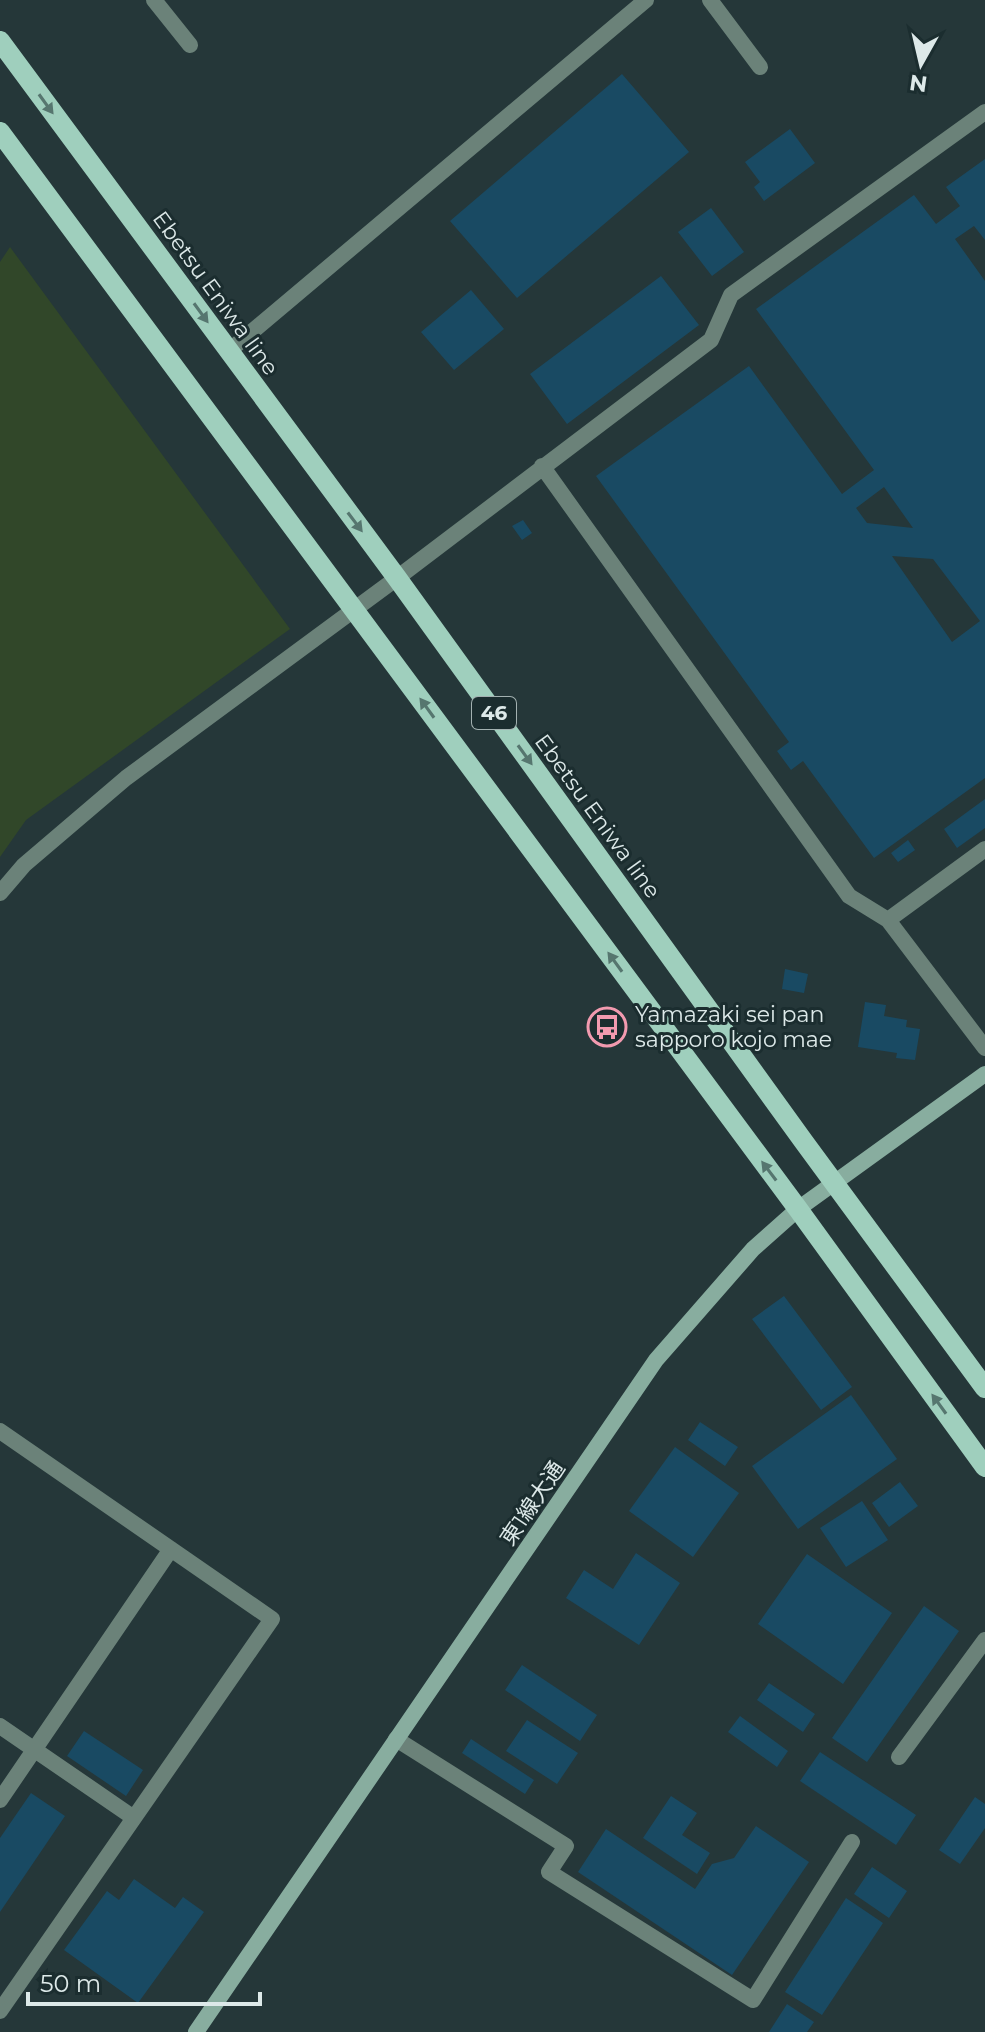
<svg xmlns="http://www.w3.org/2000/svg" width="985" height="2032" font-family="Montserrat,'Noto Sans JP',sans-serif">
	<rect width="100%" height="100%" fill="#253739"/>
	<path fill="#314729" d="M 10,247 L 290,629 L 26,820 L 0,857 L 0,262 Z"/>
	<path fill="#194a63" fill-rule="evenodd" d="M 622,74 L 689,152 L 517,298 L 450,221 Z
		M 790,129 L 815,163 L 764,201 L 754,187 L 760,182 L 745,162 Z
		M 985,159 L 985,240 L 974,226 L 955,239 L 985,281 L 985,778 L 874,858 L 803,761 L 791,770 L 777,751 L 789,742 L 596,476 L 749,366 L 842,494 L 874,470 L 756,309 L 914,195 L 936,224 L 960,206 L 946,187 ZM 884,487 L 913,528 L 867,523 L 856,508 ZM 892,556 L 933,559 L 980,621 L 952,642 Z
		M 711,208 L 744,252 L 712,276 L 678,232 Z
		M 661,276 L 699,325 L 567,424 L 530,374 Z
		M 471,290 L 504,329 L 454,370 L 421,332 Z
		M 523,520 L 532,533 L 522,540 L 512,526 Z
		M 985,799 L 985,828 L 957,848 L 944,829 Z
		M 908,840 L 915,850 L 898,862 L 891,853 Z
		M 785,969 L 808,974 L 804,993 L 782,989 Z
		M 865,1002 L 886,1005 L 884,1016 L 907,1020 L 906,1027 L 920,1029 L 915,1060 L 896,1058 L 897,1053 L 858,1047 Z
		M 784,1296 L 852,1387 L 821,1410 L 752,1319 Z
		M 851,1395 L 897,1459 L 798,1529 L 752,1466 Z
		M 700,1422 L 738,1447 L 725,1466 L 688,1440 Z
		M 675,1447 L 739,1493 L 693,1557 L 629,1511 Z
		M 900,1482 L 918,1506 L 889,1527 L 872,1503 Z
		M 862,1501 L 888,1540 L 846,1567 L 820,1528 Z
		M 636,1553 L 680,1583 L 639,1645 L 566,1598 L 584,1570 L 613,1589 Z
		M 807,1554 L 892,1613 L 843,1684 L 758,1624 Z
		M 924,1606 L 959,1631 L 867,1762 L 832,1738 Z
		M 522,1665 L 597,1715 L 580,1741 L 505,1690 Z
		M 769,1683 L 815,1714 L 803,1732 L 757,1700 Z
		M 740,1716 L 788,1751 L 777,1767 L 728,1732 Z
		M 527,1720 L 578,1753 L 557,1784 L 506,1751 Z
		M 84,1731 L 143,1770 L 126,1796 L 67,1756 Z
		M 471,1739 L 534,1780 L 525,1794 L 462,1753 Z
		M 820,1752 L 916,1815 L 896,1845 L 800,1781 Z
		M 31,1793 L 65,1816 L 0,1912 L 0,1838 Z
		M 671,1796 L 697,1813 L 682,1835 L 710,1853 L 697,1874 L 643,1838 Z
		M 975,1797 L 985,1804 L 985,1828 L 960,1864 L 939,1850 Z
		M 756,1826 L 809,1862 L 732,1975 L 578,1872 L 606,1829 L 695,1889 L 712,1864 L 734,1858 Z
		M 872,1867 L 907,1891 L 889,1918 L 854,1894 Z
		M 134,1879 L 175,1908 L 183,1897 L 204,1912 L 138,2003 L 64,1950 L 107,1891 L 119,1900 Z
		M 846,1898 L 883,1923 L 822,2015 L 785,1992 Z
		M 787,2004 L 814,2022 L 807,2032 L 769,2032 Z"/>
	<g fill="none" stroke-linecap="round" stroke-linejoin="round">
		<path stroke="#6b8279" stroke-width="16" d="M 154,0 L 190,45
			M 710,0 L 760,67
			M 229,351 L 646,0
			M 542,466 L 849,896 L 888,920 L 985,1048
			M 397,578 L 711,340 L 731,295 L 985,112
			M 888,920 L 985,849
			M 0,1431 L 272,1619 L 0,2011
			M 0,1726 L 134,1818
			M 396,1739 L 566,1846 L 549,1872 L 753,2000 L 852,1842
			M 899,1757 L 985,1640
			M 0,1800 L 171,1549"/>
		<path stroke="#6b8279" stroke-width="16" d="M 0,893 L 24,865 L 126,778 L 397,578"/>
		<path stroke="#88ad9f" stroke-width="16" d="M 196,2032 L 656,1360 L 753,1249 L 798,1209 L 985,1074"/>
		<path stroke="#9fcfbd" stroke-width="20" d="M 0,41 L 397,578 L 804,1142 L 985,1388
			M 0,132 L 798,1209 L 985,1467"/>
	</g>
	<defs><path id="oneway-solid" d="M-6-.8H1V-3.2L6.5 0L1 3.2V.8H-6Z" transform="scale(2)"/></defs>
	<g fill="#56766f">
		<use href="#oneway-solid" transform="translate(46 104) rotate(54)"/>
		<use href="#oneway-solid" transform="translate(201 313) rotate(54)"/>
		<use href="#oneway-solid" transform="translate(355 522) rotate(53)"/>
		<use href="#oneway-solid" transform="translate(427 708) rotate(-126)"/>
		<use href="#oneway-solid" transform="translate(525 755) rotate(54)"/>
		<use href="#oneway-solid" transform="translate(615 962) rotate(-126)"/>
		<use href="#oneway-solid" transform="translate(769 1171) rotate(-127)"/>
		<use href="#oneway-solid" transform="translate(939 1404) rotate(-126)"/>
	</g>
	<defs>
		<symbol id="bus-ring" viewBox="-11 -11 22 22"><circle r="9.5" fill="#1b2d2f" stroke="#f29aaf" stroke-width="1.5"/><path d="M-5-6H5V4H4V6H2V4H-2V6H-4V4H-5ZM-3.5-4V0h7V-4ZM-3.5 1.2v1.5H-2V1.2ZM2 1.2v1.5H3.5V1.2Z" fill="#f29aaf"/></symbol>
	</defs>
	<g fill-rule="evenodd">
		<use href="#bus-ring" x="585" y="1005" width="44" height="44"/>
	</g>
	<g text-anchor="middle" stroke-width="6" stroke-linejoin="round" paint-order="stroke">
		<rect fill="#1b2d2f" stroke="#a3b1b1" stroke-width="2" x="472" y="697" width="44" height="32" rx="6"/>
		<g font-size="20" font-weight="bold" fill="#dde9e9">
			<text x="494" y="720">46</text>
		</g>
		<g font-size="22" fill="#dde9e9" stroke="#1b2d2f">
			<text transform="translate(216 293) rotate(54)" y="8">Ebetsu Eniwa line</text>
			<text transform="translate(598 816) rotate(54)" y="8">Ebetsu Eniwa line</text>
			<text transform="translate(532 1503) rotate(-56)" y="8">東1線大通</text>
		</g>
		<g font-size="22" fill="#dde9e9" stroke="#1b2d2f" text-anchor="start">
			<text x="635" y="1022">Yamazaki sei pan<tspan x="635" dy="25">sapporo kojo mae</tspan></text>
		</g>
	</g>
	<g transform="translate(921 64) rotate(188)" stroke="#1b2d2f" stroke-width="6" paint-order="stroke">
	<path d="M0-6L14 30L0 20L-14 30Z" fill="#dde9e9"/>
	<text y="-12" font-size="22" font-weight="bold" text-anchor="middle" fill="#dde9e9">N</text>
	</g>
	<path d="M28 1992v12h232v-12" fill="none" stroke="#dde9e9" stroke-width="4"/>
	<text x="40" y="1992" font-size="24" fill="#dde9e9" stroke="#1b2d2f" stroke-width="6" paint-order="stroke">50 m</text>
</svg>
